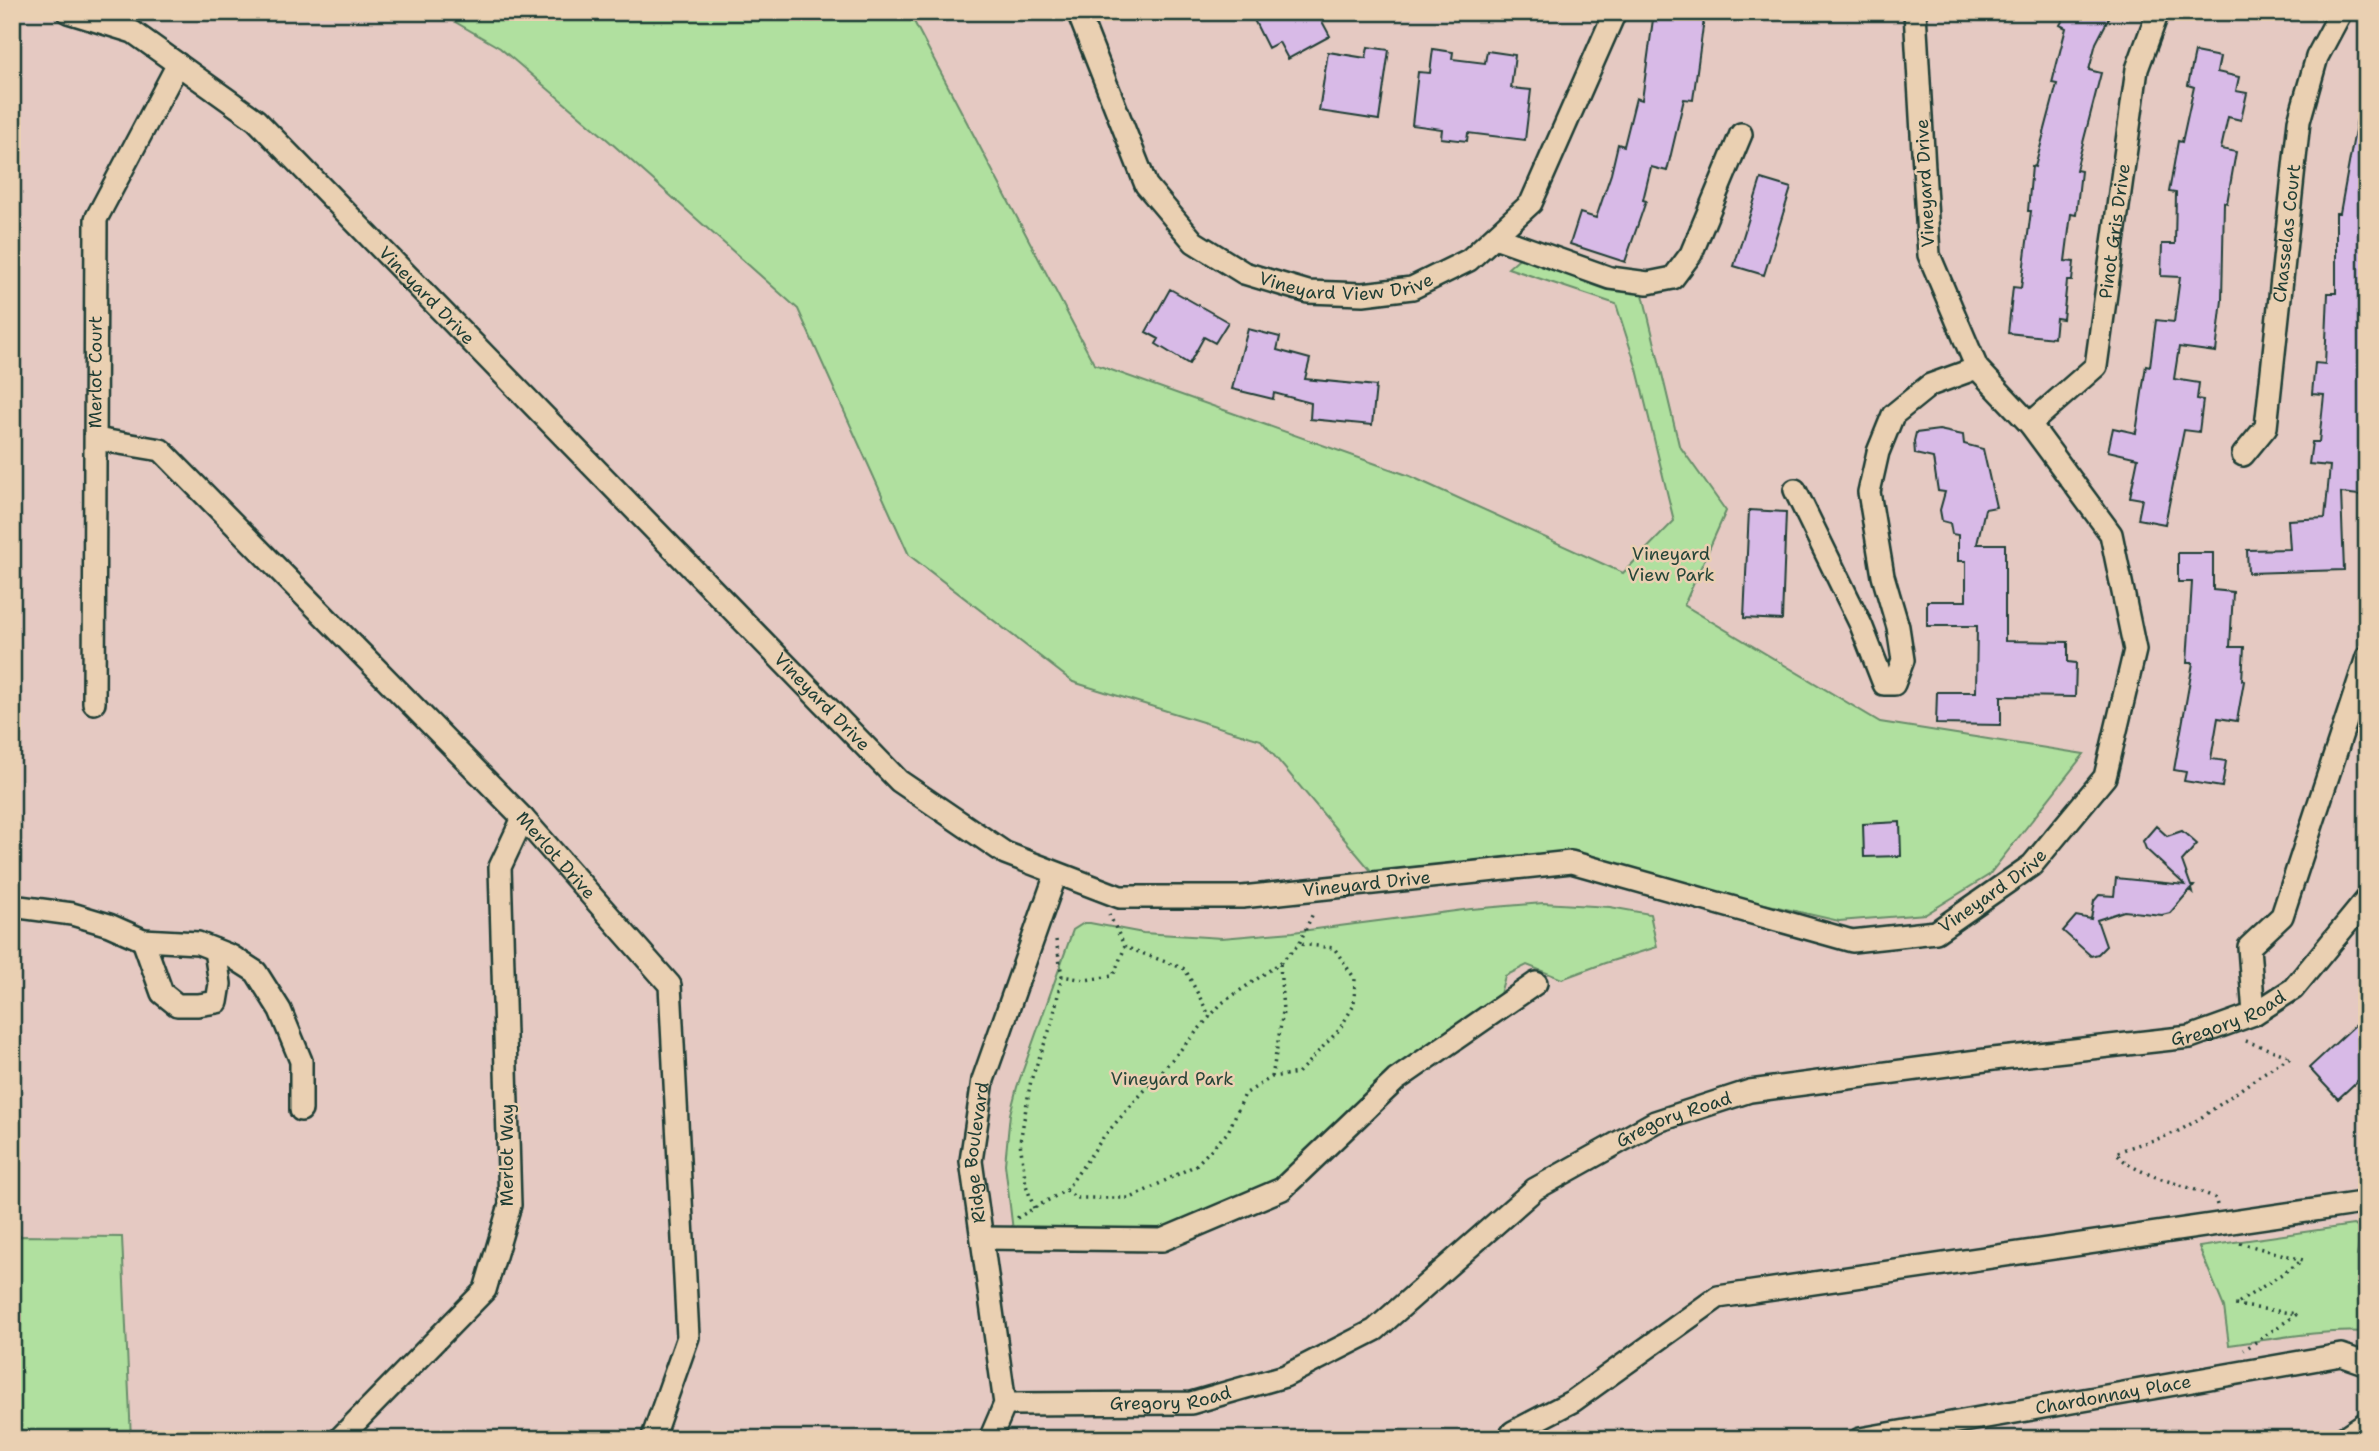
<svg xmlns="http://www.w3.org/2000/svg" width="2379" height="1451" font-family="'Shantell Sans',sans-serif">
	<rect width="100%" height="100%" fill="#e5c9c2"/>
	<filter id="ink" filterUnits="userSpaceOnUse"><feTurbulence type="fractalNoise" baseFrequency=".0143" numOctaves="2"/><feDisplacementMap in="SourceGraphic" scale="14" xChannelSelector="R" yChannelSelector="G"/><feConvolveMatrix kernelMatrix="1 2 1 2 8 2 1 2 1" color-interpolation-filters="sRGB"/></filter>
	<g filter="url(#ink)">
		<path fill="#b0e09f" stroke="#688e6a" stroke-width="2" d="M 438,12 L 909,12 L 1094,364 L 1410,476 L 1623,573 L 1674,521 L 1637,369 L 1616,304 L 1508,268 L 1524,254 L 1641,286 L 1679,445 L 1726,511 L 1684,605 L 1880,722 L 2084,754 L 1989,875 L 1926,914 L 1839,921 L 1546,854 L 1372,872 L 1261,740 L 1073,682 L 909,555 L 798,309 L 609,141 L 500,48 Z
			M 1543,903 L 1610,907 L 1650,914 L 1657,947 L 1605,963 L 1562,979 L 1527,965 L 1505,976 L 1495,1012 L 1267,1190 L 1152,1234 L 1014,1239 L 1005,1164 L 1010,1114 L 1017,1087 L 1073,930 L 1084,923 L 1090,923 L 1143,933 L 1222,938 L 1293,932 L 1471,909 Z
			M 2353,1225 L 2362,1229 L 2357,1256 L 2367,1260 L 2367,1332 C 2321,1329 2274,1339 2229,1345 L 2224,1307 L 2199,1247 Z
			M 12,1236 L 122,1237 L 131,1439 L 12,1439 Z"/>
		<path fill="#d8bae7" stroke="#1f3d34" stroke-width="2" d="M 1268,12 L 1317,12 L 1330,36 L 1288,59 L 1279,42 L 1268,48 L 1254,20 Z
			M 1654,12 L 1705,12 L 1693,100 L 1684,99 L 1667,171 L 1651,167 L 1643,200 L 1646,201 L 1625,262 L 1570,244 L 1580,213 L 1596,218 L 1611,174 L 1618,144 L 1624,146 L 1636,98 L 1642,100 Z
			M 2067,12 L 2112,12 L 2096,43 L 2089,70 L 2101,73 L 2076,170 L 2081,171 L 2076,215 L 2071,214 L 2065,261 L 2074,262 L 2072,281 L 2067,281 L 2063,319 L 2056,318 L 2054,338 L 2008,333 L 2013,287 L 2021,288 L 2031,211 L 2028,211 L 2032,166 L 2035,167 L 2057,84 L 2052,83 L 2066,28 L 2060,25 Z
			M 1368,47 L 1389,50 L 1379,120 L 1319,111 L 1328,52 L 1366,58 Z
			M 1433,49 L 1453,52 L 1452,59 L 1485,63 L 1487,51 L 1515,55 L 1511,88 L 1531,90 L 1525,140 L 1468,133 L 1467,141 L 1441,138 L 1442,129 L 1412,125 L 1418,72 L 1430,73 Z
			M 2195,52 L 2220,57 L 2217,72 L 2239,77 L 2236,91 L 2247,93 L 2241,120 L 2228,117 L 2221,149 L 2236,152 L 2227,203 L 2224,202 L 2222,300 L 2216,352 L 2179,347 L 2174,379 L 2199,383 L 2197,399 L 2203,400 L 2199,432 L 2184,430 L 2165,524 L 2138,519 L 2142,499 L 2130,497 L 2138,458 L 2108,451 L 2113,428 L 2136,433 L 2146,365 L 2150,366 L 2156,320 L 2174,322 L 2180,277 L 2161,276 L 2162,244 L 2175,244 L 2176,193 L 2169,192 L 2178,141 L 2182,142 L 2194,87 L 2188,85 Z
			M 2358,114 L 2367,115 L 2367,496 L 2341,493 L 2344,570 L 2248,573 L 2247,550 L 2290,549 L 2288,520 L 2325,518 L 2330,466 L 2309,464 L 2312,442 L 2319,442 L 2324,395 L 2312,394 L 2315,363 L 2325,364 L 2328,293 L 2336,293 L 2336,213 L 2340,213 Z
			M 1761,179 L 1791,188 L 1764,275 L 1734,266 Z
			M 1170,289 L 1228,322 L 1215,343 L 1204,337 L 1189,364 L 1156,344 L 1159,339 L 1146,332 Z
			M 1248,329 L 1280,337 L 1277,350 L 1310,359 L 1305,379 L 1376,386 L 1372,425 L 1310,419 L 1311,403 L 1274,393 L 1273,399 L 1232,389 Z
			M 1939,430 L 1963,435 L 1964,444 L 1983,449 L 1996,507 L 1985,509 L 1977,544 L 2005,544 L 2005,641 L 2068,642 L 2068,662 L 2076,663 L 2075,697 L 2001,696 L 2001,725 L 1936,724 L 1937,692 L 1976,692 L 1977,626 L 1927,626 L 1927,601 L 1966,601 L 1966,561 L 1958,561 L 1958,535 L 1952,534 L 1950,523 L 1942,521 L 1940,510 L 1945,492 L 1938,491 L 1933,458 L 1915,454 L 1914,441 L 1916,433 Z
			M 1749,510 L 1786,512 L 1782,620 L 1744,618 Z
			M 2178,553 L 2213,553 L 2213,590 L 2233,592 L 2230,647 L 2244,647 L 2242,680 L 2244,681 L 2237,721 L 2218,718 L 2211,759 L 2226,761 L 2222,787 L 2184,781 L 2186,772 L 2174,770 L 2193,663 L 2187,663 L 2192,582 L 2178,582 Z
			M 1900,822 L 1901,856 L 1864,857 L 1863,824 Z
			M 2156,826 L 2167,836 L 2182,831 L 2197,844 L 2182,861 L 2191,886 L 2194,886 L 2192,889 L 2193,893 L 2190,890 L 2170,913 L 2162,915 L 2124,911 L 2097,920 L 2106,946 L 2098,954 L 2091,956 L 2063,931 L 2076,916 L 2091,919 L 2094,901 L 2099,895 L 2114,896 L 2116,878 L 2185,885 L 2146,849 L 2143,841 Z
			M 2367,1014 L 2367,1072 L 2338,1099 L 2309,1068 Z"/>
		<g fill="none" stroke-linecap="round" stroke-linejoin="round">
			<defs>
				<g id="minor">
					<path id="s1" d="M 68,12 L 133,32 L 256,120 L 899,781 L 1005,853 L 1120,897 L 1242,897 L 1571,862 L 1852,941 L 1936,932 L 2032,865 L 2105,777 L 2135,650 L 2111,534 L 2030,424 L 1977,368 L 1929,255 L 1915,12"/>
					<path id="s2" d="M 1078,12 L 1146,185 L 1194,242 L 1244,273 L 1308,292 L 1363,294 L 1412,288 L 1469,260 L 1531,203 L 1615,12"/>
					<path d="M 1495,237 L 1610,278 L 1648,283 L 1673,278 L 1691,254 L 1741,134"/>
					<path id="s3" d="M 2030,424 L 2096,366 L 2137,69 L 2158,12"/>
					<path id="s4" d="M 96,439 L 161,450 L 523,818 L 670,985 L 688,1337 L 652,1439"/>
					<path id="s5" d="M 2243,455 L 2266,427 L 2299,121 L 2317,57 L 2341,12"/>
					<path d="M 1795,490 L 1861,625 L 1884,684 L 1894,684 L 1903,660 L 1898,627 L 1883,576 L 1869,492 L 1878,452 L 1893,415 L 1930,385 L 1977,368"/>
					<path id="s6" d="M 94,703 L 96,219 L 178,64"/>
					<path d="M 12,906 L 72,914 L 109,925 L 143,940 L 198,943 L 231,956 L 256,972 L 280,1010 L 301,1061 L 301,1110"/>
					<path d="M 143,940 L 162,993 L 177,1005 L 198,1005 L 217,1002 L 220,984 L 215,950"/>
					<path d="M 2254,1014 L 2249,947 L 2282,916 L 2367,657"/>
					<path d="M 982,1238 L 1162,1240 L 1282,1189 L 1396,1080 L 1536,983"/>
					<path id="s7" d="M 1005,1404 L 1191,1403 L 1285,1376 L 1375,1330 L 1535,1189 L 1655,1122 L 1750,1091 L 1993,1059 L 2190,1037 L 2254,1014 L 2293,989 L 2367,899"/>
					<path d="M 342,1436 L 485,1290 L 510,1205 L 500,867 L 523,818"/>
					<path id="s8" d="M 990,1439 L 1005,1404 L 971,1161 L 983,1080 L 1056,874"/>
					<path d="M 1508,1439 L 1513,1432 L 1573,1401 L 1718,1297 L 2362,1203"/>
					<path id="s9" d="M 1860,1439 L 2341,1355 L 2367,1364"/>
					<path d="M 2342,1439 L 2367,1422"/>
				</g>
			</defs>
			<use href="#minor" stroke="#1f3d34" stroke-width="26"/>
			<path stroke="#1f3d34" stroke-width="3.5" stroke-dasharray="2 5" stroke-linecap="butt" d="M 1109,914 L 1125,947 L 1185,969 L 1210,1017
				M 1056,940 L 1062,976
				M 1272,1077 L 1283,1012 L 1280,963
				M 1066,1190 L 1076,1198 L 1131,1198 L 1196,1165 L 1228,1132 L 1245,1094 L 1272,1077 L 1298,1073 L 1339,1030 L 1354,1005 L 1355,979 L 1334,948 L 1300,944
				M 2217,1205 L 2215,1198 C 2186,1183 2137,1178 2116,1153 C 2137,1143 2162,1140 2182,1129 C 2220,1108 2252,1077 2291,1057 L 2243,1040
				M 1034,1208 L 1026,1185 L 1020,1142 L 1031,1080 L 1052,1023 L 1062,976 L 1085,980 L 1113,976 L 1125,947
				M 1017,1218 L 1066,1190 L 1105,1135 L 1222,1003 L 1280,963 L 1299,944 L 1314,911
				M 2240,1243 L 2303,1260 L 2235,1305 L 2297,1314 L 2244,1350"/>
			<use href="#minor" stroke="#ead0b2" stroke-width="21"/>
		</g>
	</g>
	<g text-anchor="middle" stroke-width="5" stroke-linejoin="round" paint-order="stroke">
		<g font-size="18" fill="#1f3d34" stroke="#ead0b2">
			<text transform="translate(1925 183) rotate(-93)" y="6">Vineyard Drive</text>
			<text dy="6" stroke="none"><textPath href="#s3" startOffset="224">Pinot Gris Drive</textPath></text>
			<text dy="6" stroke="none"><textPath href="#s5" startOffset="231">Chasselas Court</textPath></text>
			<text dy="6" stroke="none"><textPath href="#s2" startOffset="424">Vineyard View Drive</textPath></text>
			<text dy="6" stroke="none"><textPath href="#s1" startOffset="464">Vineyard Drive</textPath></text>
			<text dy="6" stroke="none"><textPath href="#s6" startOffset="331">Merlot Court</textPath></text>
			<text dy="6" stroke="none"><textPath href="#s1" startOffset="1031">Vineyard Drive</textPath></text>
			<text dy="6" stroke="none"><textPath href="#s4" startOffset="632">Merlot Drive</textPath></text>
			<text dy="6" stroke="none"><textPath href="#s1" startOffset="1640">Vineyard Drive</textPath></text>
			<text dy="6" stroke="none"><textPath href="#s1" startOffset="2292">Vineyard Drive</textPath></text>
			<text dy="6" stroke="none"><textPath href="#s7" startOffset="1321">Gregory Road</textPath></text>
			<text dy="6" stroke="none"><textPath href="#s7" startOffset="754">Gregory Road</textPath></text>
			<text dy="6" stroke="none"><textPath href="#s8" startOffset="292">Ridge Boulevard</textPath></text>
			<text transform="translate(507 1155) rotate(-90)" y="6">Merlot Way</text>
			<text dy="6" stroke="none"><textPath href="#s9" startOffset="257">Chardonnay Place</textPath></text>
			<text dy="6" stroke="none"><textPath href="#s7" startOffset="166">Gregory Road</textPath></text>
		</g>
		<g font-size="18" fill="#264539" stroke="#ead0b2">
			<text x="1671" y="560">Vineyard<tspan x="1671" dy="21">View Park</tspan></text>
			<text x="1172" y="1085">Vineyard Park</text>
		</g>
	</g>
	<rect width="2379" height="1451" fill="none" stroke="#ead0b2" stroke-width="42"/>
	<rect x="21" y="21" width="2337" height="1409" fill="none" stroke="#1f3d34" stroke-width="2.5" filter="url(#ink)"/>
</svg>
